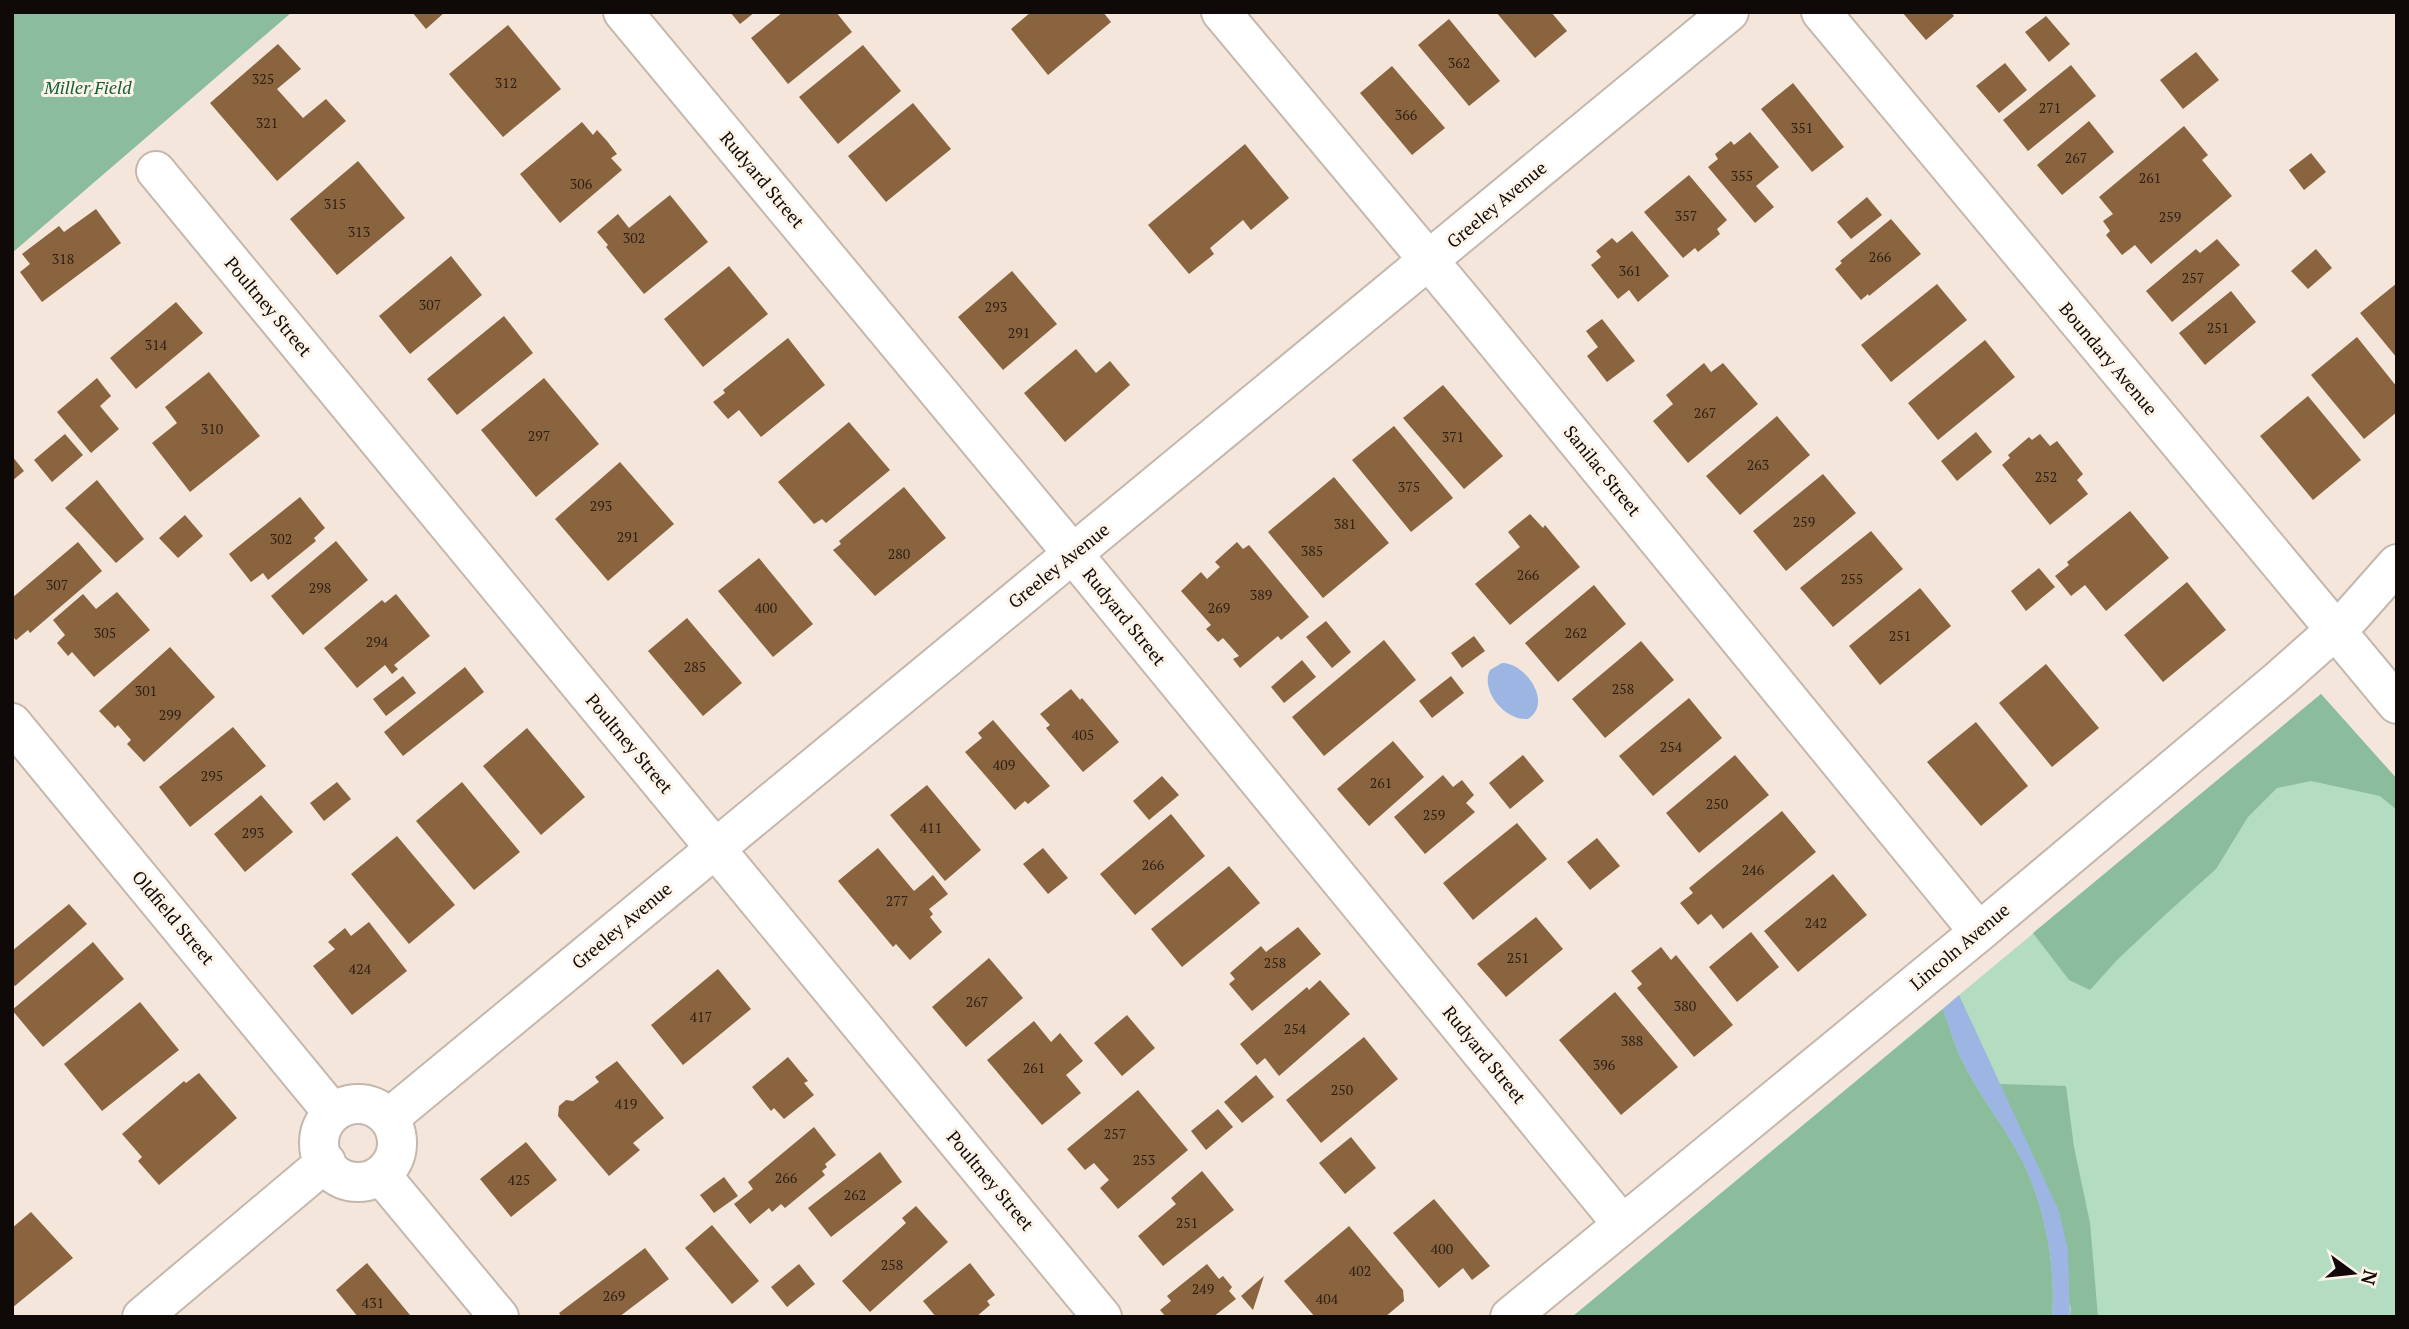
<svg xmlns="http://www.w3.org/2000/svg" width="2409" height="1329" font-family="'PT Serif',serif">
	<rect width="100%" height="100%" fill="#f4e6da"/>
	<path fill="#b3dcc0" d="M 2321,694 L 2397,779 L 2397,1317 L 1572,1317 Z"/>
	<path fill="#8bbc9b" d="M 12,12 L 292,12 L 12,253 Z
		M 2321,694 L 2397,779 L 2397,810 L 2380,796 L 2311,781 L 2277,788 L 2248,817 L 2216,869 L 2166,914 L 2117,960 L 2090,990 L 2069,980 L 2033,933 Z
		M 1943,1009 C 1948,1024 1953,1039 1959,1054 C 1976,1092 2003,1124 2022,1160 C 2045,1207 2056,1265 2052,1317 L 1572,1317 Z
		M 1999,1084 L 2066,1086 L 2074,1147 L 2090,1223 L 2098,1317 L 2070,1317 L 2071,1308 L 2017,1124 Z"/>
	<path fill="#9cb5e2" d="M 1502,663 C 1524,662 1554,702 1528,719 C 1505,721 1480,691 1490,670 Z
		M 1959,995 L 2059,1211 L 2068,1250 L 2070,1317 L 2052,1317 C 2056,1265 2045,1207 2022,1160 C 2003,1124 1976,1092 1959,1054 C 1953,1039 1948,1024 1943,1009 Z"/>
	<path fill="#89643f" d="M 412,12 L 445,12 L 426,29 Z
		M 730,12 L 755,12 L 740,24 Z
		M 783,12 L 836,12 L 852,32 L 788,84 L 751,38 Z
		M 1031,12 L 1103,12 L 1111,22 L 1048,75 L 1011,29 Z
		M 1496,12 L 1551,12 L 1567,31 L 1535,58 Z
		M 1902,12 L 1951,12 L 1954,16 L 1926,40 Z
		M 2046,16 L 2070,44 L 2049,62 L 2025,32 Z
		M 1449,19 L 1500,81 L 1469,106 L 1418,45 Z
		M 508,25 L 561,89 L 503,137 L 449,74 Z
		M 278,44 L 301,69 L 277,89 L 303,118 L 326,99 L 346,121 L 277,181 L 210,103 Z
		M 863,45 L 901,91 L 838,144 L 799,97 Z
		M 2196,52 L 2219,80 L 2183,109 L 2160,80 Z
		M 2005,63 L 2027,90 L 1999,113 L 1976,86 Z
		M 2071,65 L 2096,96 L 2028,151 L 2003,120 Z
		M 1392,66 L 1445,128 L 1412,155 L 1360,93 Z
		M 1793,83 L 1844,147 L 1812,172 L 1761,109 Z
		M 913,103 L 951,149 L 886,202 L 848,156 Z
		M 2089,121 L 2114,152 L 2062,195 L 2037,165 Z
		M 582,122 L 593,135 L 597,130 L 607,141 L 617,154 L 611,158 L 622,170 L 560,223 L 520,174 Z
		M 2184,126 L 2208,155 L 2202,160 L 2232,196 L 2151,264 L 2135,245 L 2122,255 L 2106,235 L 2110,231 L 2103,221 L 2113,214 L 2099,197 Z
		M 1750,132 L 1779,167 L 1756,186 L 1774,207 L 1755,223 L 1708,167 L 1718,159 L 1715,154 L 1731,141 L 1734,145 Z
		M 1245,144 L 1289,198 L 1251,230 L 1243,220 L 1210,248 L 1214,254 L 1189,274 L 1148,225 Z
		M 2311,153 L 2326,172 L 2304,190 L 2289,170 Z
		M 358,161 L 405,218 L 337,275 L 290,219 Z
		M 1689,175 L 1727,220 L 1717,229 L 1720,234 L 1698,252 L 1695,248 L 1683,258 L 1644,212 Z
		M 670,195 L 708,242 L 644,294 L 606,247 L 608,245 L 597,232 L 618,214 L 629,228 Z
		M 1867,197 L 1882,215 L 1851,239 L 1837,222 Z
		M 96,209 L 121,243 L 42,302 L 20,272 L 30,264 L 22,254 L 59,226 L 64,232 Z
		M 1891,219 L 1921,254 L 1869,296 L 1868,294 L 1861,300 L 1835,269 L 1842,263 L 1840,261 Z
		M 1632,231 L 1669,276 L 1638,302 L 1629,290 L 1618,299 L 1591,265 L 1601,257 L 1596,251 L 1612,238 L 1617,243 Z
		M 2217,239 L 2240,265 L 2172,322 L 2146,291 L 2196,249 L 2200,253 Z
		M 2316,249 L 2332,268 L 2308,289 L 2291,271 Z
		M 451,256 L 482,295 L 410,354 L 379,316 Z
		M 729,266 L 768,314 L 703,367 L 664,319 Z
		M 1012,271 L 1057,324 L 1003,370 L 958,317 Z
		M 2397,283 L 2397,358 L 2360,313 Z
		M 1937,284 L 1967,320 L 1891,382 L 1861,345 Z
		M 2231,291 L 2256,322 L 2205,365 L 2179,333 Z
		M 176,302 L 203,333 L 136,389 L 110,358 Z
		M 504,316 L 533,353 L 457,415 L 427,379 Z
		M 1602,319 L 1635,361 L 1607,382 L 1587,356 L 1598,347 L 1586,331 Z
		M 2357,337 L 2397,387 L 2397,412 L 2364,439 L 2311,375 Z
		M 788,338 L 825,385 L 761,437 L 739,410 L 728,419 L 713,402 L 725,393 L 723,390 Z
		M 1985,340 L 2015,377 L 1938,440 L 1908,403 Z
		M 1076,349 L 1096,373 L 1110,361 L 1130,385 L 1065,442 L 1024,393 Z
		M 1704,363 L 1711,372 L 1723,363 L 1758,404 L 1688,463 L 1653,421 L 1673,404 L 1666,395 Z
		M 209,372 L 260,436 L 190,492 L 152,443 L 177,423 L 165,407 Z
		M 97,378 L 111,396 L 100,406 L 119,429 L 91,453 L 57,412 Z
		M 544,378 L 599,444 L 536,497 L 481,430 Z
		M 1443,385 L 1503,456 L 1464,489 L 1403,418 Z
		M 2308,396 L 2361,460 L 2313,500 L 2260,436 Z
		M 1777,416 L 1810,455 L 1740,515 L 1706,476 Z
		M 849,422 L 890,470 L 826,523 L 822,519 L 814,524 L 778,482 Z
		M 1394,426 L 1453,498 L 1411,532 L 1352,460 Z
		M 1976,432 L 1992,452 L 1957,481 L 1941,461 Z
		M 65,434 L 83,455 L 52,482 L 34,460 Z
		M 2040,434 L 2050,446 L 2057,441 L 2083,474 L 2077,480 L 2088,494 L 2050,525 L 2002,465 L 2010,458 L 2008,455 L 2029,437 L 2032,440 Z
		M 12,456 L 24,471 L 12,481 Z
		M 620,462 L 674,524 L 608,581 L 555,519 Z
		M 1823,474 L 1856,513 L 1786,571 L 1753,531 Z
		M 1334,477 L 1389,543 L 1323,598 L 1268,532 Z
		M 97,480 L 144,539 L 116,563 L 65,508 Z
		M 904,487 L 946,538 L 875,596 L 833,550 L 841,544 L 839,541 Z
		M 300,497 L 325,528 L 314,538 L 316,541 L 268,580 L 263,573 L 251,582 L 229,554 Z
		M 2130,511 L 2169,558 L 2106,611 L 2085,585 L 2071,596 L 2055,576 L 2069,565 L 2067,562 Z
		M 1530,514 L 1543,528 L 1545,525 L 1580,567 L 1510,625 L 1475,584 L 1520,547 L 1508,532 Z
		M 185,515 L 203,536 L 178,558 L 159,538 Z
		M 1871,531 L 1903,569 L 1833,627 L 1800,588 Z
		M 336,541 L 368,580 L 303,635 L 271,596 Z
		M 78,542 L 102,571 L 30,633 L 28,630 L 16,640 L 12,636 L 12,598 Z
		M 1237,542 L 1243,549 L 1249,545 L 1309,617 L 1281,640 L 1278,636 L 1240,668 L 1233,659 L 1239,656 L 1223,638 L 1218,642 L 1206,629 L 1211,625 L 1181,591 L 1201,572 L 1207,579 L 1220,567 L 1215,562 Z
		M 759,558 L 813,624 L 773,657 L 718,591 Z
		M 2039,568 L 2055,587 L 2026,611 L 2011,591 Z
		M 2187,582 L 2226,630 L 2163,682 L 2124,635 Z
		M 1594,585 L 1626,624 L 1558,682 L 1525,643 Z
		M 1920,588 L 1951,626 L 1880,685 L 1849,646 Z
		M 117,592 L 150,630 L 94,677 L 72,652 L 68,656 L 57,643 L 65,635 L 53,620 L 83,594 L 96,609 Z
		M 396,594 L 430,636 L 394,665 L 398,669 L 392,674 L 385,665 L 357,688 L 324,648 L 382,600 L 385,603 Z
		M 687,618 L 742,683 L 703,716 L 648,651 Z
		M 1326,621 L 1351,652 L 1332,668 L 1306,637 Z
		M 1474,636 L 1485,651 L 1462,668 L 1451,653 Z
		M 1384,640 L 1416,680 L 1324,756 L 1292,717 Z
		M 1641,641 L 1674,680 L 1605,738 L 1572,699 Z
		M 170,647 L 215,697 L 144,762 L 127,744 L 131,740 L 118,725 L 115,728 L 99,711 Z
		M 1302,660 L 1316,677 L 1284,703 L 1271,687 Z
		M 2046,664 L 2099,728 L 2052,767 L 1999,703 Z
		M 465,667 L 484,692 L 403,756 L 384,732 Z
		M 403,676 L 416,693 L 386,716 L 373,699 Z
		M 1451,676 L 1464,693 L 1432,718 L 1419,701 Z
		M 1071,689 L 1080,700 L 1082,698 L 1119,742 L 1083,772 L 1046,728 L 1050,725 L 1040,714 Z
		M 1689,698 L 1722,738 L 1653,796 L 1619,756 Z
		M 993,720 L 1050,786 L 1028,804 L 1025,801 L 1015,810 L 965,752 L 982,738 L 978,733 Z
		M 1976,722 L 2028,786 L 1981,826 L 1927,762 Z
		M 233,727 L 266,766 L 190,827 L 159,787 Z
		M 527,728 L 585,797 L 541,835 L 483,766 Z
		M 1393,741 L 1424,777 L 1369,826 L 1337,789 Z
		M 1523,755 L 1544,781 L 1510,809 L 1489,783 Z
		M 1735,755 L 1769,795 L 1699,853 L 1666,813 Z
		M 1443,775 L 1453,787 L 1462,780 L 1474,795 L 1466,803 L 1475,812 L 1425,854 L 1394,817 Z
		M 1162,776 L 1179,795 L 1149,820 L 1133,801 Z
		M 337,782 L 351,799 L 324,821 L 310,803 Z
		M 462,782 L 520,852 L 474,890 L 416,821 Z
		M 927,785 L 981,850 L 945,881 L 890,815 Z
		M 261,795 L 293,832 L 245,872 L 214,834 Z
		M 1782,811 L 1816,852 L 1723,929 L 1711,914 L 1698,925 L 1680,903 L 1693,893 L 1689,888 Z
		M 1171,814 L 1205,856 L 1135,915 L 1100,874 Z
		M 1517,823 L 1547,859 L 1473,920 L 1443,883 Z
		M 397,836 L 455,905 L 409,944 L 351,874 Z
		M 1597,838 L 1620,866 L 1590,890 L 1567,862 Z
		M 878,848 L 914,891 L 933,875 L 948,894 L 929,909 L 933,914 L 930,917 L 942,932 L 910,960 L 896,944 L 893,947 L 838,881 Z
		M 1043,848 L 1068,878 L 1048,894 L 1023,864 Z
		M 1229,866 L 1260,903 L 1182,967 L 1151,929 Z
		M 1833,874 L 1867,915 L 1798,972 L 1764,931 Z
		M 69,904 L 87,924 L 15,986 L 12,983 L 12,951 Z
		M 1536,917 L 1563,949 L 1506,997 L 1477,964 Z
		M 369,922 L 407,971 L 352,1015 L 313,966 L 335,949 L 328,942 L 345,928 L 351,936 Z
		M 1298,927 L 1321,954 L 1252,1011 L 1229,984 L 1235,979 L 1230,973 L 1261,946 L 1266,952 Z
		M 1751,932 L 1779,967 L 1737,1002 L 1709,967 Z
		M 93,942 L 124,979 L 43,1047 L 12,1010 Z
		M 1661,947 L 1671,960 L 1676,955 L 1733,1025 L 1694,1057 L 1637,988 L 1642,984 L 1631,971 Z
		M 989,958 L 1023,998 L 966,1047 L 932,1007 Z
		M 718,969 L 751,1009 L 683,1065 L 651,1025 Z
		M 1320,980 L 1350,1014 L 1279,1076 L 1265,1058 L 1257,1065 L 1240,1044 L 1307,987 L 1309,990 Z
		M 1615,992 L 1678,1067 L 1621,1115 L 1559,1040 Z
		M 140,1002 L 179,1050 L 102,1111 L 64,1064 Z
		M 1127,1015 L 1155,1048 L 1122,1076 L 1094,1043 Z
		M 1034,1021 L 1051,1042 L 1060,1033 L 1083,1061 L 1066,1075 L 1081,1093 L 1042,1125 L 987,1060 Z
		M 1364,1037 L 1398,1079 L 1321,1143 L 1286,1100 Z
		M 788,1057 L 808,1081 L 804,1083 L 814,1095 L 784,1119 L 774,1108 L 771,1111 L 752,1087 Z
		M 617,1061 L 664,1118 L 633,1143 L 640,1150 L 609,1176 L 558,1116 L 559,1106 L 566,1100 L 573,1101 L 599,1082 L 595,1077 Z
		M 199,1073 L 237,1118 L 159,1185 L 138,1161 L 142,1157 L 122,1134 L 184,1081 L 186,1083 Z
		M 1256,1075 L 1274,1097 L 1242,1123 L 1224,1102 Z
		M 1138,1090 L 1188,1150 L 1118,1209 L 1100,1188 L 1109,1180 L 1101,1171 L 1094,1163 L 1085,1170 L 1067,1149 Z
		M 1218,1109 L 1233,1127 L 1206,1150 L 1191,1131 Z
		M 814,1127 L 836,1155 L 825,1164 L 827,1167 L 822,1171 L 825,1175 L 785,1208 L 781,1204 L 772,1212 L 769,1208 L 750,1224 L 734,1204 L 753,1189 L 748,1182 Z
		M 1351,1137 L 1376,1168 L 1345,1194 L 1319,1163 Z
		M 526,1142 L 557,1180 L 511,1217 L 480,1179 Z
		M 880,1152 L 902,1182 L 831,1237 L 808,1208 Z
		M 1202,1171 L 1234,1210 L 1163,1266 L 1138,1236 L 1176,1204 L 1171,1198 Z
		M 724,1177 L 738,1196 L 714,1213 L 700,1195 Z
		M 1434,1199 L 1490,1266 L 1472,1280 L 1463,1268 L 1439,1288 L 1393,1233 Z
		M 916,1206 L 948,1242 L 870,1312 L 842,1281 L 906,1223 L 902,1218 Z
		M 31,1212 L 73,1258 L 12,1308 L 12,1228 Z
		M 712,1225 L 759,1281 L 732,1304 L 685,1248 Z
		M 1349,1226 L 1403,1290 L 1404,1301 L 1385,1317 L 1315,1317 L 1284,1281 Z
		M 645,1248 L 669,1279 L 619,1317 L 562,1317 L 559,1313 Z
		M 367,1263 L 410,1315 L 408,1317 L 358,1317 L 336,1290 Z
		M 970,1263 L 995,1295 L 987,1301 L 990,1305 L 976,1317 L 936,1317 L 923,1301 Z
		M 799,1264 L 815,1284 L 787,1307 L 771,1287 Z
		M 1207,1264 L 1219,1279 L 1223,1276 L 1232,1287 L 1229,1291 L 1236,1299 L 1213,1317 L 1166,1317 L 1160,1310 L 1171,1301 L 1167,1296 Z
		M 1264,1276 L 1253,1310 L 1241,1296 Z"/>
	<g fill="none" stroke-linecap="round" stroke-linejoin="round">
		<defs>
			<path id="minor" d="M 623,12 L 1073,554 L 1622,1224
				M 1221,12 L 1465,304 L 1979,932
				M 1821,12 L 2397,704
				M 156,171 L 1102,1317
				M 12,723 L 333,1113
				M319 1143a39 39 0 1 1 78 0a39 39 0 1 1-78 0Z
				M 389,1118 L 1729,12
				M 381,1175 L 499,1317
				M 142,1317 L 326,1162
				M 1510,1317 L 1979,932 L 2280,679 L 2351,616 L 2397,564"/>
		</defs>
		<use href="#minor" stroke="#c4b7ac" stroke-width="42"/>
		<use href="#minor" stroke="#fff" stroke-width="38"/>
	</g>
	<g text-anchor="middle" stroke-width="6" stroke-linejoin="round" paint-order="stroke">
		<g font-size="14" fill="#2e2015">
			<text x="1459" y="68">362</text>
			<text x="263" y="84">325</text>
			<text x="506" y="88">312</text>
			<text x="2050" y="113">271</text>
			<text x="1406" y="120">366</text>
			<text x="267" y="128">321</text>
			<text x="1802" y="133">351</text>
			<text x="2076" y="163">267</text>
			<text x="1742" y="181">355</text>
			<text x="2150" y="183">261</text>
			<text x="581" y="189">306</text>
			<text x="335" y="209">315</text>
			<text x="1686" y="221">357</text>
			<text x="2170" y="222">259</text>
			<text x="359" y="237">313</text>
			<text x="634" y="243">302</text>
			<text x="1880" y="262">266</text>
			<text x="63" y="264">318</text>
			<text x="1630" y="276">361</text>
			<text x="2193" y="283">257</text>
			<text x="430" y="310">307</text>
			<text x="996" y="312">293</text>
			<text x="2218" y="333">251</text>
			<text x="1019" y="338">291</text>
			<text x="156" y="350">314</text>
			<text x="1705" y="418">267</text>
			<text x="212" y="434">310</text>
			<text x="539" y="441">297</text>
			<text x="1453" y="442">371</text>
			<text x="1758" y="470">263</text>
			<text x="2046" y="482">252</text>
			<text x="1409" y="492">375</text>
			<text x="601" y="511">293</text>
			<text x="1804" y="527">259</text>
			<text x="1345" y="529">381</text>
			<text x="628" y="542">291</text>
			<text x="281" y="544">302</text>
			<text x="1312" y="556">385</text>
			<text x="899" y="559">280</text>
			<text x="1528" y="580">266</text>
			<text x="1852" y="584">255</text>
			<text x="57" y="590">307</text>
			<text x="320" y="593">298</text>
			<text x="1261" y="600">389</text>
			<text x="766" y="613">400</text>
			<text x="1219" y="613">269</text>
			<text x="105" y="638">305</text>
			<text x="1576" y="638">262</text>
			<text x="1900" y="641">251</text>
			<text x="377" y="647">294</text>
			<text x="695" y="672">285</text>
			<text x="1623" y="694">258</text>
			<text x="146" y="696">301</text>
			<text x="170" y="720">299</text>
			<text x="1083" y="740">405</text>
			<text x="1671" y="752">254</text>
			<text x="1004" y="770">409</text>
			<text x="212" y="781">295</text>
			<text x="1381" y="788">261</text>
			<text x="1717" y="809">250</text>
			<text x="1434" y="820">259</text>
			<text x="931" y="833">411</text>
			<text x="253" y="838">293</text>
			<text x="1153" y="870">266</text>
			<text x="1753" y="875">246</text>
			<text x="897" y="906">277</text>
			<text x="1816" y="928">242</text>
			<text x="1518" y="963">251</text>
			<text x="1275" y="968">258</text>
			<text x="360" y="974">424</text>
			<text x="977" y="1007">267</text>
			<text x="1685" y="1011">380</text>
			<text x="701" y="1022">417</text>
			<text x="1295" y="1034">254</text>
			<text x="1632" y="1046">388</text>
			<text x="1604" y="1070">396</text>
			<text x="1034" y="1073">261</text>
			<text x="1342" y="1095">250</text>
			<text x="626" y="1109">419</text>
			<text x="1115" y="1139">257</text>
			<text x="1144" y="1165">253</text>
			<text x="786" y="1183">266</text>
			<text x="519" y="1185">425</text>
			<text x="855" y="1200">262</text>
			<text x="1187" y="1228">251</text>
			<text x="1442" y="1254">400</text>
			<text x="892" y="1270">258</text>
			<text x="1360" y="1276">402</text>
			<text x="1203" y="1294">249</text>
			<text x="614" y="1301">269</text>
			<text x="1327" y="1304">404</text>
			<text x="373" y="1308">431</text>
		</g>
		<g font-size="18" font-style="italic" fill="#126138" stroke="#fff4ea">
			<text x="88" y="94">Miller Field</text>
		</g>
		<g font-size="18" fill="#0f0a07" stroke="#fff4ea">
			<text transform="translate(762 180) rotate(50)" y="6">Rudyard Street</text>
			<text transform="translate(1497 205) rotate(-40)" y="6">Greeley Avenue</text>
			<text transform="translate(268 307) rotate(50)" y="6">Poultney Street</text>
			<text transform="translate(2108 359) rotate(50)" y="6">Boundary Avenue</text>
			<text transform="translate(1602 471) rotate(51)" y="6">Sanilac Street</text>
			<text transform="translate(1059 566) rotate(-39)" y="6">Greeley Avenue</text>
			<text transform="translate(1124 617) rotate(51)" y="6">Rudyard Street</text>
			<text transform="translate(629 744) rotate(50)" y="6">Poultney Street</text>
			<text transform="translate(173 918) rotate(50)" y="6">Oldfield Street</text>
			<text transform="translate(622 926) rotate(-40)" y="6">Greeley Avenue</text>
			<text transform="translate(1960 947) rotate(-40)" y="6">Lincoln Avenue</text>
			<text transform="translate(1484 1055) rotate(51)" y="6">Rudyard Street</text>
			<text transform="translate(990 1181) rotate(50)" y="6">Poultney Street</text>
		</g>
	</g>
	<rect width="2409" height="1329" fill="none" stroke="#0f0a07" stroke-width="28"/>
	<g transform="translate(2353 1273) rotate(105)" stroke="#fff4ea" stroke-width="5" paint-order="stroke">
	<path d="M0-5L12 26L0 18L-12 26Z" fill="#0f0a07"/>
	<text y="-10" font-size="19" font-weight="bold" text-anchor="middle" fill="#0f0a07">N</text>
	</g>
</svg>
